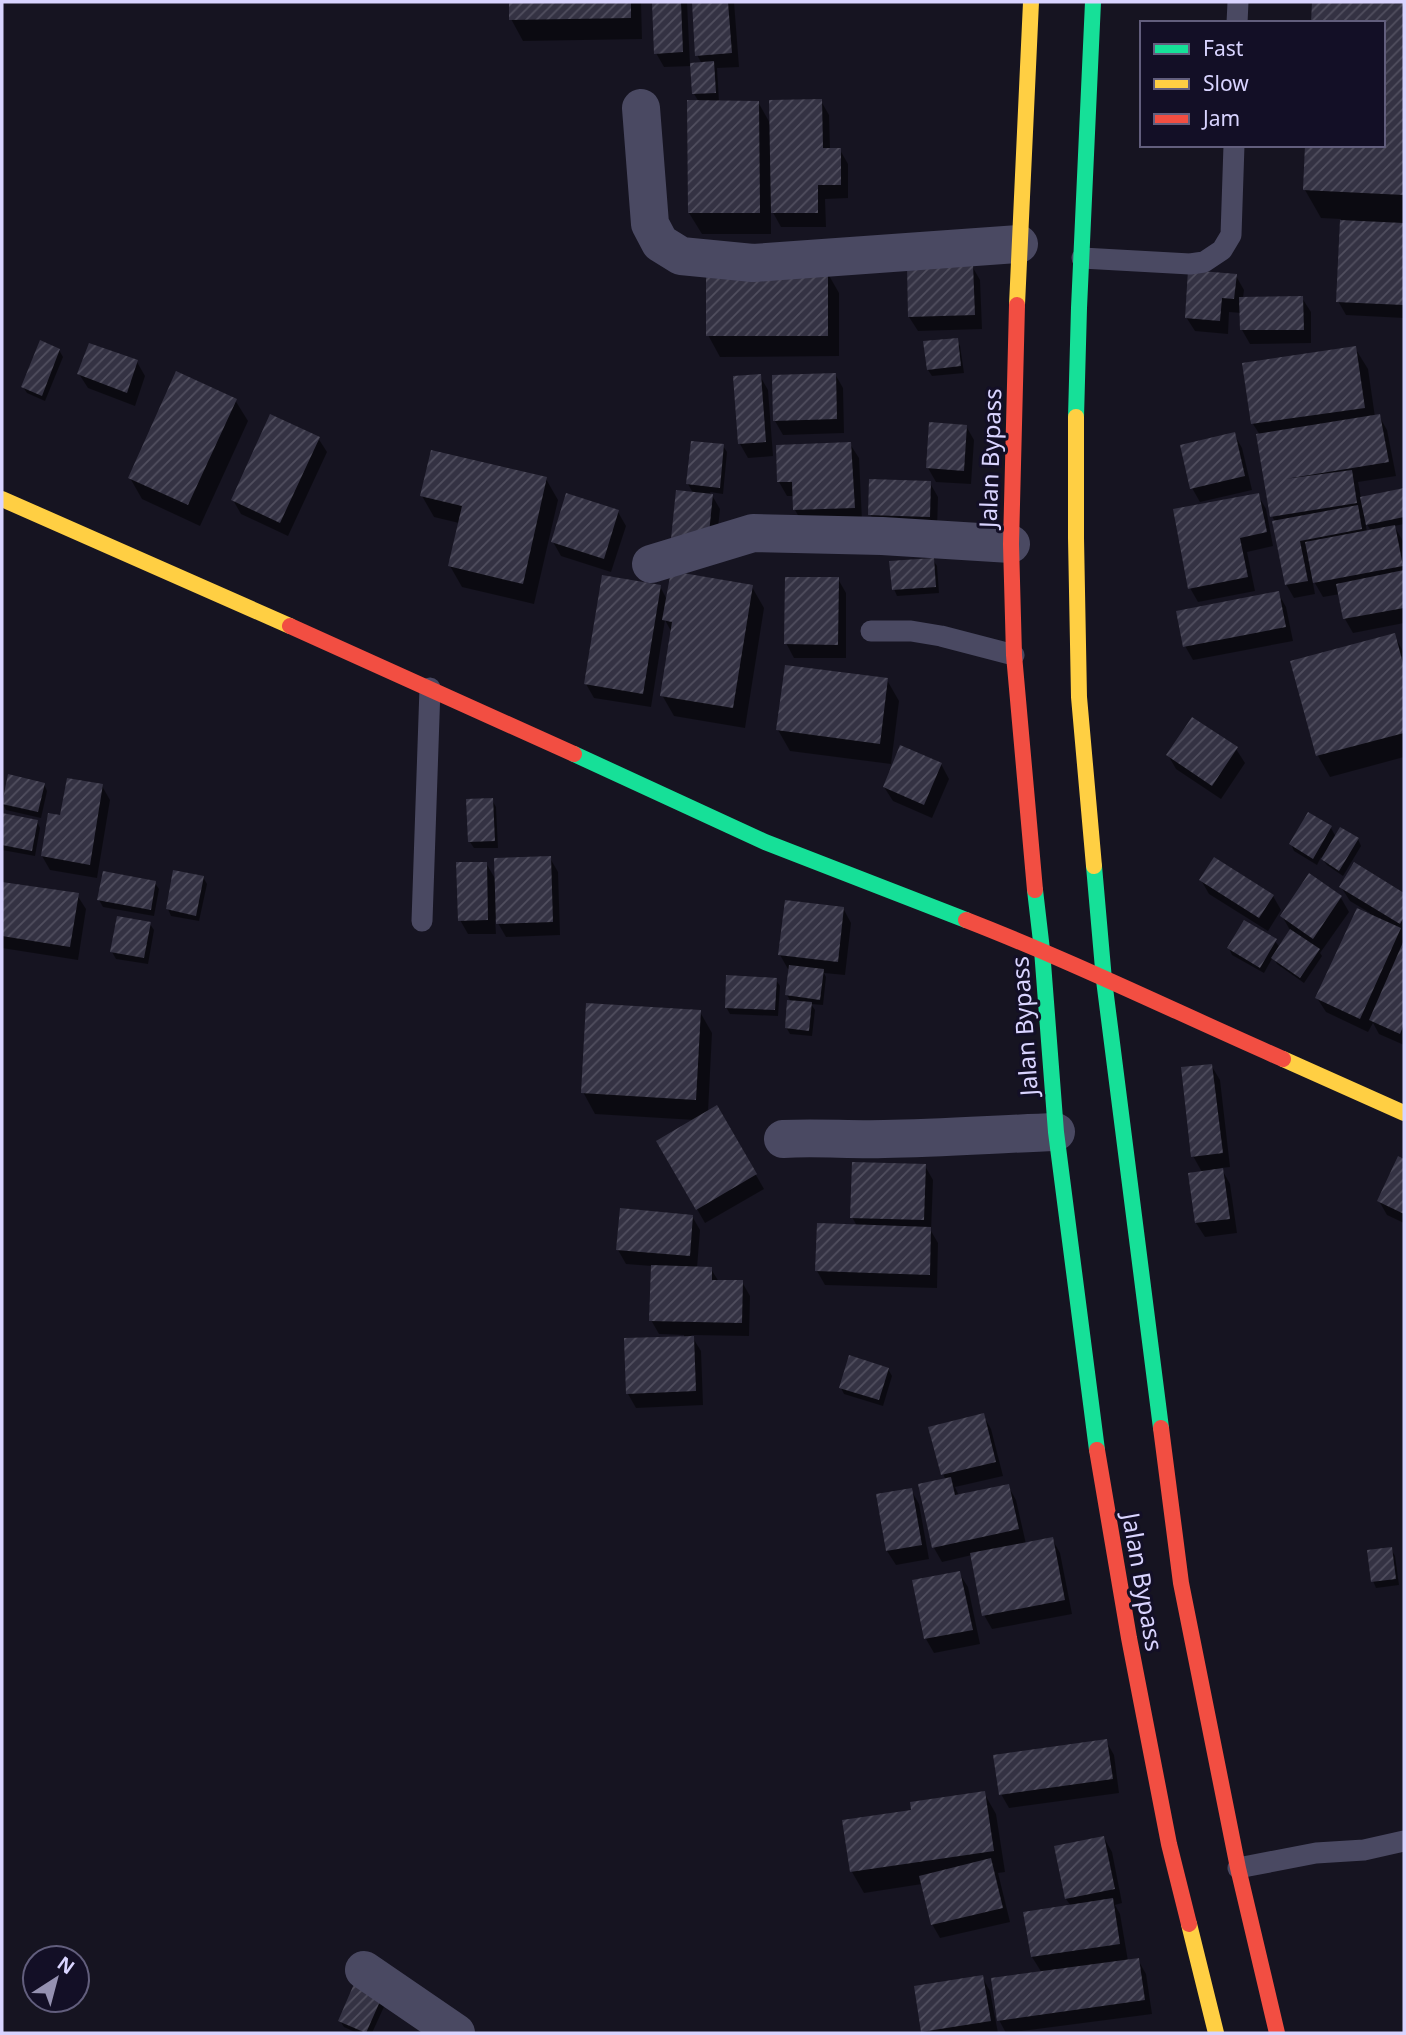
<svg xmlns="http://www.w3.org/2000/svg" width="1406" height="2035" font-family="'Noto Sans',sans-serif">
	<defs>
		<pattern id="building-hatch" width="6" height="6" patternUnits="userSpaceOnUse" patternTransform="scale(1.75)"><rect width="6" height="6" fill="#343243"/><path d="M-1 1l2-2M0 6l6-6M5 7l2-2" fill="none" stroke="#514f5f"/></pattern>
	</defs>
	<rect width="100%" height="100%" fill="#161421"/>
	<path fill="#0007" fill-rule="evenodd" d="M 511,2 L 641,2 L 642,39 L 523,41 L 511,19 Z
		M 654,2 L 687,2 L 690,65 L 702,64 L 697,55 L 693,2 L 734,2 L 739,67 L 717,68 L 719,102 L 758,102 L 771,125 L 821,101 L 829,115 L 830,150 L 840,150 L 848,164 L 848,198 L 825,199 L 826,227 L 781,227 L 771,209 L 771,234 L 702,234 L 689,213 L 699,102 L 694,94 L 692,66 L 664,67 L 656,53 Z
		M 1314,2 L 1404,2 L 1404,318 L 1346,315 L 1338,301 L 1341,219 L 1321,218 L 1305,190 L 1383,145 L 1383,23 L 1313,23 Z
		M 972,266 L 980,280 L 982,329 L 918,331 L 909,317 Z
		M 827,272 L 839,293 L 839,356 L 720,357 L 708,335 Z
		M 1236,276 L 1244,290 L 1243,298 L 1302,298 L 1311,312 L 1311,343 L 1250,344 L 1242,330 L 1242,313 L 1229,312 L 1228,334 L 1195,331 L 1186,317 Z
		M 957,340 L 960,346 L 964,373 L 932,376 L 928,370 Z
		M 1355,348 L 1368,369 L 1375,417 L 1379,416 L 1387,430 L 1396,476 L 1358,482 L 1361,498 L 1404,490 L 1404,524 L 1394,526 L 1403,541 L 1404,550 L 1404,623 L 1353,633 L 1345,619 L 1340,594 L 1323,597 L 1312,578 L 1315,594 L 1294,598 L 1286,584 L 1275,522 L 1272,516 L 1260,435 L 1253,424 ZM 1365,521 L 1371,531 L 1367,532 Z
		M 59,350 L 63,357 L 45,401 L 27,393 L 23,387 Z
		M 137,362 L 145,376 L 135,406 L 88,388 L 79,374 Z
		M 835,374 L 843,388 L 844,433 L 783,435 L 775,421 Z
		M 760,376 L 768,390 L 773,456 L 748,458 L 740,444 Z
		M 235,400 L 248,421 L 200,526 L 142,499 L 130,478 Z
		M 966,426 L 974,440 L 971,484 L 936,482 L 928,468 Z
		M 1234,434 L 1242,448 L 1252,490 L 1200,502 L 1192,488 Z
		M 318,438 L 327,452 L 288,536 L 241,514 L 233,500 Z
		M 850,444 L 859,458 L 862,521 L 803,524 L 795,510 L 794,496 L 787,496 L 779,482 Z
		M 723,446 L 727,452 L 723,494 L 710,492 L 720,509 L 715,556 L 693,493 L 688,484 Z
		M 546,479 L 558,500 L 534,604 L 462,587 L 450,566 L 459,523 L 434,517 L 422,496 Z
		M 930,483 L 938,497 L 937,530 L 878,528 L 870,514 Z
		M 1258,495 L 1266,509 L 1273,546 L 1247,552 L 1255,591 L 1198,602 L 1190,588 Z
		M 618,512 L 626,526 L 611,572 L 561,556 L 553,542 Z
		M 933,560 L 937,566 L 939,593 L 897,596 L 894,589 Z
		M 838,579 L 846,593 L 846,658 L 794,658 L 786,643 Z
		M 660,586 L 667,600 L 752,587 L 764,608 L 745,728 L 674,716 L 662,695 L 672,633 L 665,620 L 651,707 L 594,698 L 586,684 Z
		M 1278,593 L 1286,607 L 1293,641 L 1193,660 L 1185,646 Z
		M 1394,635 L 1404,653 L 1404,757 L 1330,777 L 1318,756 L 1293,662 Z
		M 887,680 L 899,701 L 891,764 L 790,751 L 778,730 Z
		M 1236,749 L 1245,763 L 1221,799 L 1176,769 L 1168,755 Z
		M 941,764 L 949,779 L 932,818 L 893,801 L 884,787 Z
		M 44,784 L 47,791 L 41,818 L 6,810 L 2,803 Z
		M 102,786 L 110,800 L 97,878 L 50,870 L 42,856 L 61,817 Z
		M 492,800 L 496,807 L 498,848 L 474,848 L 470,842 L 468,801 Z
		M 1309,814 L 1331,828 L 1336,837 L 1358,839 L 1361,846 L 1343,876 L 1327,865 L 1321,857 L 1317,865 L 1294,851 L 1291,844 Z
		M 3,815 L 37,821 L 40,828 L 35,856 L 2,850 Z
		M 550,858 L 558,872 L 560,935 L 506,937 L 495,918 L 496,934 L 468,934 L 460,920 L 486,863 L 497,882 Z
		M 1354,865 L 1404,895 L 1404,1045 L 1379,1034 L 1373,1023 L 1368,1032 L 1326,1012 L 1317,998 L 1370,913 L 1350,901 L 1341,887 Z
		M 203,877 L 207,884 L 199,921 L 171,916 L 168,909 Z
		M 1201,880 L 1273,896 L 1281,910 L 1268,931 L 1209,894 Z
		M 2,883 L 77,895 L 86,909 L 78,960 L 2,948 Z
		M 155,883 L 159,889 L 154,916 L 103,907 L 99,900 Z
		M 1341,898 L 1349,912 L 1320,953 L 1322,956 L 1304,983 L 1277,964 L 1273,957 L 1264,973 L 1232,955 L 1229,948 L 1275,941 L 1280,948 L 1290,930 L 1282,916 Z
		M 843,908 L 851,923 L 845,975 L 824,973 L 826,977 L 823,1005 L 811,1004 L 815,1010 L 812,1036 L 790,1034 L 786,1027 L 791,1002 L 787,995 L 790,969 L 788,969 L 780,955 Z
		M 150,924 L 154,930 L 148,964 L 116,959 L 112,952 Z
		M 776,980 L 780,986 L 778,1016 L 730,1014 L 726,1007 Z
		M 700,1012 L 712,1033 L 708,1112 L 717,1107 L 764,1189 L 705,1223 L 658,1141 L 695,1120 L 595,1114 L 583,1092 Z
		M 1211,1065 L 1220,1080 L 1230,1167 L 1221,1168 L 1230,1184 L 1237,1233 L 1205,1237 L 1196,1223 L 1202,1172 L 1193,1156 Z
		M 1398,1158 L 1404,1161 L 1404,1223 L 1387,1215 L 1379,1201 Z
		M 925,1166 L 933,1180 L 931,1231 L 938,1243 L 937,1288 L 825,1285 L 817,1271 L 857,1226 L 852,1217 Z
		M 692,1216 L 700,1230 L 697,1268 L 711,1269 L 719,1282 L 742,1282 L 750,1296 L 749,1336 L 691,1335 L 701,1351 L 703,1405 L 636,1408 L 628,1394 L 684,1338 L 684,1335 L 659,1334 L 651,1320 L 652,1266 L 626,1264 L 618,1250 Z
		M 888,1369 L 892,1376 L 883,1406 L 844,1394 L 841,1388 Z
		M 983,1415 L 991,1429 L 1003,1476 L 955,1487 L 959,1496 L 1008,1486 L 1016,1500 L 1026,1544 L 1052,1539 L 1060,1553 L 1072,1614 L 992,1629 L 984,1615 L 972,1555 L 942,1562 L 934,1548 L 920,1486 L 946,1480 L 943,1474 Z
		M 911,1490 L 919,1504 L 929,1559 L 896,1565 L 887,1551 L 878,1496 Z
		M 1391,1549 L 1395,1556 L 1399,1585 L 1376,1588 L 1373,1581 Z
		M 959,1573 L 968,1587 L 980,1644 L 934,1653 L 926,1639 Z
		M 1106,1741 L 1114,1755 L 1119,1793 L 1009,1808 L 1001,1794 Z
		M 984,1793 L 996,1814 L 1005,1872 L 998,1873 L 1010,1922 L 940,1938 L 932,1924 L 922,1884 L 864,1893 L 852,1872 L 844,1822 L 913,1811 Z
		M 1104,1838 L 1112,1852 L 1122,1903 L 1115,1905 L 1120,1914 L 1128,1961 L 1138,1960 L 1146,1974 L 1152,2014 L 1006,2033 L 999,2020 L 1042,1973 L 1032,1957 L 1071,1906 L 1066,1899 L 1056,1847 Z
		M 982,1977 L 990,1991 L 998,2033 L 924,2033 L 916,1988 Z
		M 388,1998 L 372,2033 L 357,2033 L 344,2027 L 340,2021 Z"/>
	<path fill="url(#building-hatch)" d="M 509,2 L 631,2 L 631,18 L 509,20 Z
		M 652,2 L 681,2 L 683,52 L 654,54 Z
		M 692,2 L 728,2 L 732,53 L 695,56 Z
		M 1312,2 L 1404,2 L 1404,195 L 1303,190 L 1305,145 L 1383,145 L 1383,23 L 1311,23 Z
		M 714,61 L 716,93 L 692,94 L 690,63 Z
		M 822,99 L 823,148 L 841,148 L 841,185 L 818,185 L 818,213 L 771,213 L 769,100 Z
		M 687,100 L 759,101 L 760,213 L 688,213 Z
		M 1340,220 L 1404,223 L 1404,305 L 1336,302 Z
		M 973,264 L 975,315 L 908,317 L 907,265 Z
		M 706,270 L 828,270 L 828,336 L 706,336 Z
		M 1188,270 L 1237,274 L 1234,299 L 1222,298 L 1220,321 L 1185,318 Z
		M 1303,296 L 1304,330 L 1240,330 L 1239,297 Z
		M 958,338 L 961,366 L 927,370 L 923,341 Z
		M 40,340 L 60,349 L 42,396 L 21,387 Z
		M 89,343 L 138,360 L 127,393 L 77,374 Z
		M 1356,346 L 1365,408 L 1251,424 L 1242,363 Z
		M 176,371 L 237,399 L 188,505 L 128,478 Z
		M 836,373 L 837,419 L 773,421 L 772,375 Z
		M 761,374 L 766,442 L 738,444 L 733,376 Z
		M 270,414 L 320,437 L 280,523 L 231,500 Z
		M 1380,414 L 1389,462 L 1285,479 L 1352,470 L 1357,503 L 1270,517 L 1256,434 Z
		M 929,422 L 967,425 L 964,471 L 926,468 Z
		M 1235,432 L 1245,476 L 1190,489 L 1180,445 Z
		M 691,441 L 724,444 L 720,488 L 686,484 Z
		M 851,442 L 855,508 L 793,510 L 792,482 L 777,482 L 776,445 Z
		M 431,450 L 547,477 L 523,584 L 448,566 L 462,506 L 420,496 Z
		M 869,479 L 931,481 L 930,517 L 868,515 Z
		M 1404,488 L 1404,517 L 1366,525 L 1360,497 Z
		M 676,490 L 713,494 L 708,543 L 671,539 Z
		M 566,493 L 619,510 L 604,559 L 551,542 Z
		M 1259,493 L 1267,532 L 1240,538 L 1248,577 L 1188,589 L 1173,509 Z
		M 1358,505 L 1362,529 L 1300,541 L 1308,581 L 1285,585 L 1272,521 Z
		M 1395,525 L 1403,566 L 1313,583 L 1305,542 Z
		M 934,558 L 936,587 L 892,590 L 889,561 Z
		M 1404,570 L 1404,608 L 1343,619 L 1336,584 Z
		M 671,571 L 753,585 L 733,708 L 660,696 L 672,622 L 662,620 Z
		M 602,575 L 661,585 L 643,694 L 584,684 Z
		M 785,577 L 839,577 L 838,645 L 784,644 Z
		M 1279,591 L 1286,627 L 1183,647 L 1176,611 Z
		M 1395,633 L 1404,667 L 1404,733 L 1316,756 L 1290,661 Z
		M 785,665 L 888,678 L 880,744 L 776,730 Z
		M 1192,717 L 1238,747 L 1212,786 L 1166,755 Z
		M 900,745 L 942,763 L 924,805 L 883,787 Z
		M 8,774 L 45,783 L 38,812 L 2,804 Z
		M 67,778 L 103,784 L 90,865 L 41,856 L 48,813 L 60,815 Z
		M 493,798 L 495,841 L 468,842 L 466,799 Z
		M 1308,812 L 1332,826 L 1313,859 L 1289,844 Z
		M 2,813 L 38,820 L 32,851 L 2,845 Z
		M 1340,827 L 1359,838 L 1339,871 L 1321,859 Z
		M 551,856 L 553,922 L 496,924 L 494,858 Z
		M 1214,857 L 1274,895 L 1259,918 L 1199,880 Z
		M 456,862 L 487,862 L 488,920 L 458,921 Z
		M 1354,862 L 1404,893 L 1404,917 L 1400,924 L 1339,887 Z
		M 173,870 L 204,876 L 196,916 L 166,909 Z
		M 103,871 L 156,881 L 151,910 L 97,900 Z
		M 1309,873 L 1342,896 L 1313,939 L 1280,916 Z
		M 2,882 L 79,893 L 70,947 L 2,936 Z
		M 785,900 L 844,907 L 838,962 L 778,955 Z
		M 1357,908 L 1401,928 L 1360,1019 L 1315,998 Z
		M 117,916 L 151,922 L 144,958 L 110,952 Z
		M 1244,920 L 1277,939 L 1260,968 L 1227,948 Z
		M 1290,929 L 1320,949 L 1300,978 L 1271,958 Z
		M 1404,940 L 1404,1024 L 1400,1034 L 1369,1020 Z
		M 789,965 L 824,969 L 820,1000 L 785,995 Z
		M 726,975 L 777,978 L 775,1010 L 725,1008 Z
		M 787,1000 L 812,1002 L 809,1031 L 785,1028 Z
		M 586,1003 L 701,1010 L 696,1100 L 581,1093 Z
		M 1212,1064 L 1223,1153 L 1191,1157 L 1181,1067 Z
		M 717,1105 L 757,1174 L 696,1210 L 656,1141 Z
		M 1398,1156 L 1404,1159 L 1404,1214 L 1377,1201 Z
		M 852,1162 L 926,1164 L 924,1220 L 850,1218 Z
		M 1223,1168 L 1230,1219 L 1195,1223 L 1188,1173 Z
		M 620,1208 L 693,1215 L 690,1256 L 616,1250 Z
		M 817,1223 L 931,1227 L 930,1275 L 815,1271 Z
		M 651,1265 L 712,1267 L 712,1280 L 743,1280 L 742,1323 L 649,1321 Z
		M 694,1336 L 696,1391 L 626,1394 L 624,1338 Z
		M 849,1355 L 889,1368 L 879,1400 L 839,1388 Z
		M 984,1413 L 996,1462 L 941,1475 L 928,1427 Z
		M 951,1477 L 955,1495 L 1009,1484 L 1019,1529 L 932,1548 L 918,1484 Z
		M 912,1488 L 922,1545 L 886,1551 L 876,1494 Z
		M 1053,1537 L 1065,1600 L 982,1616 L 970,1553 Z
		M 1392,1547 L 1396,1579 L 1371,1582 L 1367,1550 Z
		M 960,1571 L 973,1630 L 924,1639 L 912,1580 Z
		M 1107,1739 L 1113,1779 L 999,1795 L 993,1755 Z
		M 985,1791 L 994,1851 L 850,1872 L 842,1820 L 911,1810 L 910,1802 Z
		M 1104,1836 L 1115,1889 L 1065,1899 L 1054,1846 Z
		M 991,1858 L 1003,1908 L 931,1925 L 919,1876 Z
		M 1113,1898 L 1120,1944 L 1031,1957 L 1023,1912 Z
		M 1139,1958 L 1145,2000 L 997,2021 L 991,1978 Z
		M 983,1975 L 991,2021 L 921,2032 L 914,1986 Z
		M 357,1977 L 385,1990 L 366,2033 L 338,2021 Z"/>
	<g fill="none" stroke-linecap="round" stroke-linejoin="round">
		<path stroke="#4a4962" stroke-width="21" d="M 1237,23 L 1238,2
			M 1082,258 L 1190,264 L 1204,262 L 1222,250 L 1231,235 L 1234,145
			M 871,631 L 911,631 L 941,636 L 1014,655
			M 422,921 L 430,688
			M 1238,1868 L 1316,1853 L 1364,1850 L 1404,1841"/>
		<path stroke="#4a4962" stroke-width="38" d="M 641,108 L 650,224 L 660,243 L 681,256 L 753,263 L 1019,244
			M 651,564 L 753,533 L 882,536 L 1011,544
			M 783,1139 C 816,1137 850,1140 884,1139 C 942,1138 999,1134 1056,1132
			M 364,1970 L 456,2033"/>
		<path stroke="#16e098" stroke-width="16" d="M 1076,417 L 1079,308 L 1093,2
			M 574,754 L 765,842 L 966,920
			M 1094,866 L 1104,980 L 1161,1428
			M 1035,890 L 1042,950 L 1056,1132 L 1097,1450"/>
		<path stroke="#ffcf43" stroke-width="16" d="M 1017,305 L 1031,2
			M 1076,417 L 1076,538 L 1079,697 L 1094,866
			M 2,499 L 290,626
			M 1283,1059 L 1404,1113
			M 1189,1924 L 1216,2033"/>
		<path stroke="#f24e42" stroke-width="16" d="M 1017,305 L 1011,544 L 1014,655 L 1035,890
			M 290,626 L 574,754
			M 966,920 C 1074,962 1178,1013 1283,1059
			M 1161,1428 L 1181,1583 L 1238,1868 L 1277,2033
			M 1097,1450 L 1129,1638 L 1169,1844 L 1189,1924"/>
	</g>
	<g text-anchor="middle" stroke-width="6" stroke-linejoin="round" paint-order="stroke">
		<g font-size="24" fill="#d9d4ff" stroke="#130f26">
			<text transform="translate(991 458) rotate(-88)" y="8">Jalan Bypass</text>
			<text transform="translate(1025 1026) rotate(-94)" y="8">Jalan Bypass</text>
			<text transform="translate(1142 1582) rotate(80)" y="8">Jalan Bypass</text>
		</g>
	</g>
	<rect width="1406" height="2035" fill="none" stroke="#d9d4ff" stroke-width="7"/>
	<rect x="1140" y="21" width="245" height="126" fill="#130f26" stroke="#625e7d" stroke-width="2"/>
	<rect x="1154" y="44" width="35" height="10" fill="#16e098" stroke="#625e7d" stroke-width="2"/>
	<text x="1203" y="56" font-size="21" fill="#d9d4ff">Fast</text>
	<rect x="1154" y="79" width="35" height="10" fill="#ffcf43" stroke="#625e7d" stroke-width="2"/>
	<text x="1203" y="91" font-size="21" fill="#d9d4ff">Slow</text>
	<rect x="1154" y="114" width="35" height="10" fill="#f24e42" stroke="#625e7d" stroke-width="2"/>
	<text x="1203" y="126" font-size="21" fill="#d9d4ff">Jam</text>
	<g transform="translate(56 1979) rotate(36)"><circle r="33" fill="#130f26" stroke="#625e7d" stroke-width="2"/>
	<path d="M0-5L12 26L0 18L-12 26Z" fill="#9591b1"/>
	<text y="-10" font-size="19" font-weight="bold" text-anchor="middle" fill="#d9d4ff">N</text>
	</g>
</svg>
